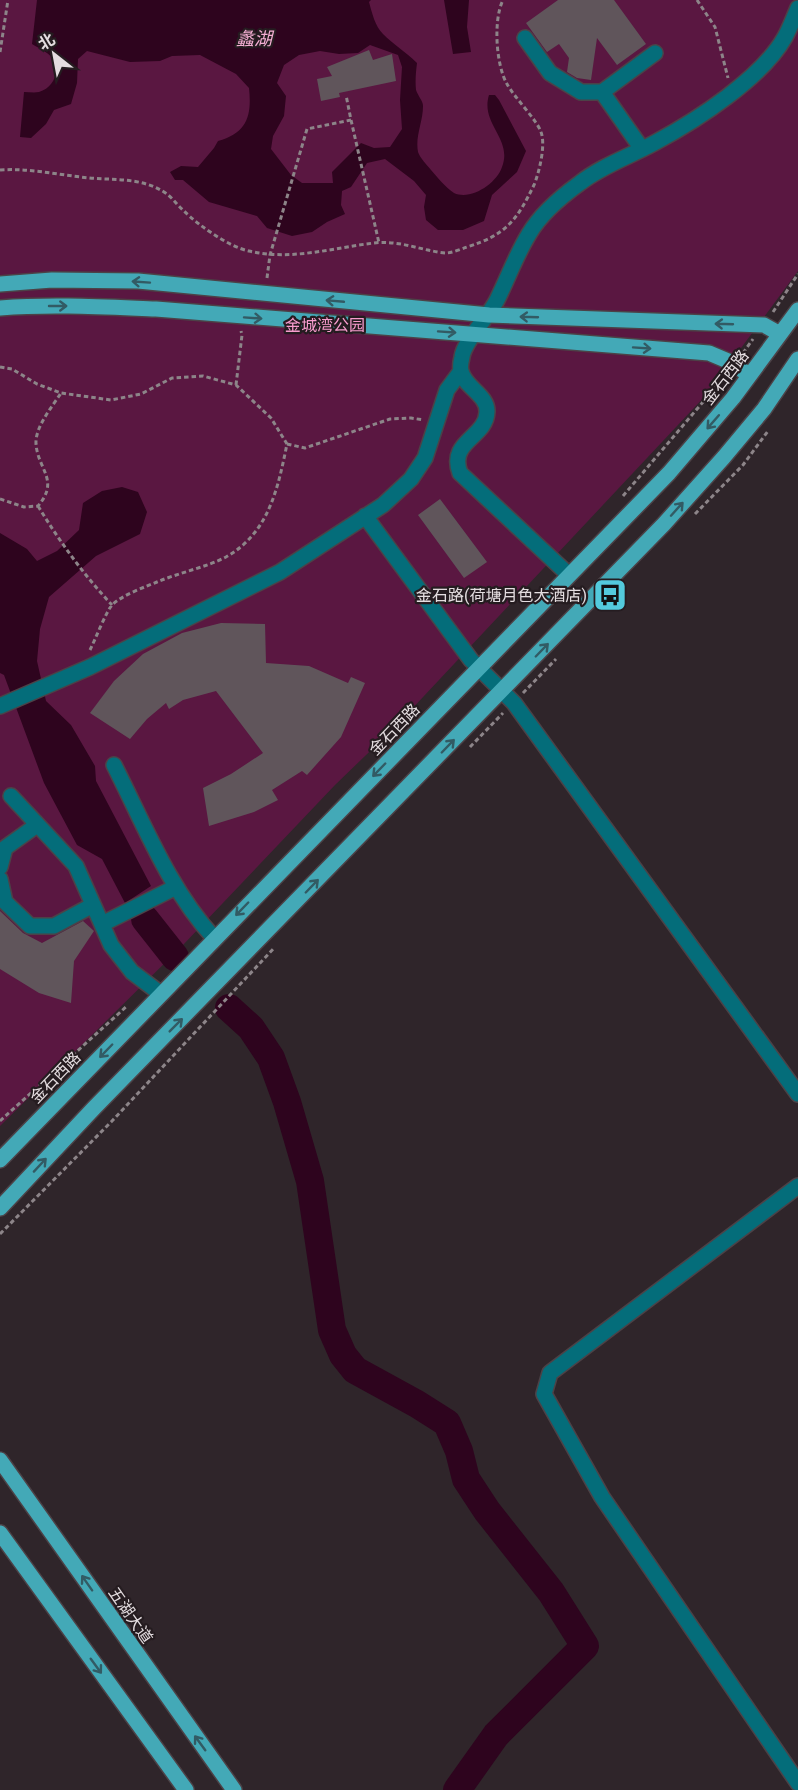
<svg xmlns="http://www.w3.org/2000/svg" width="798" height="1790" font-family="Roboto,'Noto Sans SC',sans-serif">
	<rect width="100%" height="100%" fill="#2f252a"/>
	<path fill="#5a1741" d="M 0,0 L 798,0 L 798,271 L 707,394 L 394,728 L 335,785 L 183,945 L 0,1126 Z"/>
	<path fill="#2e041e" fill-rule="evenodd" d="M 37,0 L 371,0 L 369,2 C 372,13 375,26 383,34 C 393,44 406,52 417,63 C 416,71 415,81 416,90 C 418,96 423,101 423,106 C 423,122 415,136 418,152 C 420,158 427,165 431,170 C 437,177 446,188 454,193 C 471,201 497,183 502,167 C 513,139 480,124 489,95 L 495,95 L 499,100 L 526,151 L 517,172 L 492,195 L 484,221 L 463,230 L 438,230 L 426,220 L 424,207 L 426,195 L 414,181 L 385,159 L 367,163 L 351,187 L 342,191 L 341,205 L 345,214 L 327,222 L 312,232 L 292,236 L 267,228 L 257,216 L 209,202 L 183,180 L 175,180 L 170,172 L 181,166 L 198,167 L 214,148 L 218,141 C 247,133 252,116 249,88 L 236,74 L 200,55 L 172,56 L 160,61 L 130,62 L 87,51 L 78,59 L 77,83 L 71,104 L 54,110 L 46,124 L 31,138 L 20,137 L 24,92 C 29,92 34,93 39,92 C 54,88 61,70 52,58 C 48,52 38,48 32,44 ZM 370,45 L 398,55 L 402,67 L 400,100 L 402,129 L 390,147 L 374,148 L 361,143 L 332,172 L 333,183 L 302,183 L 291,175 L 271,149 L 273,136 L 284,116 L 286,96 L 277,83 L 284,65 L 299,55 L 320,51 L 339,54 L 358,53 Z
		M 444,0 L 469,0 L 467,27 L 471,52 L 453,54 Z
		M 122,487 L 138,492 L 147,512 L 140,534 L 96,556 L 49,597 L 40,629 L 37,661 L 46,701 L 71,725 L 95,766 L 96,781 L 151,886 L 125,903 L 102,859 L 77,845 L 44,783 L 4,675 L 0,673 L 0,533 L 27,549 L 37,561 L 57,551 L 79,530 L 83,503 L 102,491 Z"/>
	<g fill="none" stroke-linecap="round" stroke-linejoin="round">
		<path stroke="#2e041e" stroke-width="28" d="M 145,919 L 175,957
			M 229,1008 L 251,1028 L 271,1058 L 287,1102 L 310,1181 L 332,1330 L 343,1355 L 355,1370 L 417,1404 L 447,1423 L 459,1451 L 466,1479 L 487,1511 L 551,1592 L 585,1646 L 496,1735 L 457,1790"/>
	</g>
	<path fill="#60555b" d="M 558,0 L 614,0 L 646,44 L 617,65 L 597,38 L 591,80 L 577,78 L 567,72 L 569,58 L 559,44 L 547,52 L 526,23 Z
		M 369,50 L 373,60 L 392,54 L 396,81 L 339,93 L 340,97 L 321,101 L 317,79 L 332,76 L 327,67 Z
		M 440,499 L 487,562 L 464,578 L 418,515 Z
		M 221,623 L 265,624 L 266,663 L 309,666 L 348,683 L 351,677 L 365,683 L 341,737 L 307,775 L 302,771 L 272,790 L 278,800 L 254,812 L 209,826 L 203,788 L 231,774 L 263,753 L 216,691 L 183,700 L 169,709 L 166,703 L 147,719 L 130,739 L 90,713 L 114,681 L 143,654 L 182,633 Z
		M 0,911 L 23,933 L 42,943 L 83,921 L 94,931 L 74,961 L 71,1003 L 39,993 L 0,969 Z"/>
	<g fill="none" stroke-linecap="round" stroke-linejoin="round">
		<defs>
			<path id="minor" d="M 525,38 L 550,73 L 581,92 L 602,92
				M 642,149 L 602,92 L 655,53
				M 365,516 L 471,660 L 514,703 L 798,1094
				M 569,575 L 460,473 C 448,441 486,438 487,412 C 488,395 464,387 461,371 C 460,367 461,361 462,357 C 464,341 489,316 497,300 C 508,278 516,255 529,234 C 540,215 562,196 580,183 C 603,165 631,156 656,142 C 697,120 762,78 785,37 C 790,28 794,17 798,8
				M 0,706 L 90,667 L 280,572 L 383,505 L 411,479 L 425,458 L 447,390 L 461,371
				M 114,765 C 144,824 169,889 214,938
				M 11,796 L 76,866 L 111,945 L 132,972 L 161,994
				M 0,867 L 5,848 L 37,825
				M 0,879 L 5,902 L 30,926 L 54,926 L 93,905
				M 102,924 L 176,887
				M 798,1186 L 550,1373 L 544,1394 L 602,1497 L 798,1783"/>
			<path id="major" d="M 0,284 L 52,280 L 138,281 L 489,315 L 764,325 L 780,334
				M 0,308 C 52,304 104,307 156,309 L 709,353 L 735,364 L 749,376
				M 0,1160 L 669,473 L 733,398 L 798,310
				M 0,1208 L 94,1108 L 664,524 L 724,457 L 764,409 L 798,359
				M 0,1460 L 234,1790
				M 0,1533 L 186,1790"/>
		</defs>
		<use href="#minor" stroke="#4c4247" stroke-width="18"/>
		<use href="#major" stroke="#4c4247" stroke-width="18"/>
		<path stroke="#8d8589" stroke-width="3" stroke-dasharray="4.5 3" stroke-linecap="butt" d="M 697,0 L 715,27 L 728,78
			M 0,52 L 8,0
			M 351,120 L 379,243
			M 0,170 C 27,168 54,174 81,177 C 109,181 139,176 164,192 C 172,197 177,205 184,211 C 198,225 229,247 249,251 C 291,261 332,248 374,243 C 401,240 422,251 446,253 C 452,253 461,249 467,247 C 506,235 517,220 534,185 C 539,173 546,145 541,132 C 537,120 514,97 507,84 C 496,65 493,20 503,0
			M 267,278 L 270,255 L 307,129 L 351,120 L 346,95
			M 773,312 L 798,274
			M 743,353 L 753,339
			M 0,367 L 12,369 L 37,384 L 61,393 L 111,400 L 141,394 L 172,378 L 203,376 L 236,385 L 271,418 L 287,444 C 278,488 269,533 226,557 C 207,567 178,573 157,582 C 145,587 122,595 112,605 C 106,612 95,640 90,650
			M 236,385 L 242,335 L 241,331
			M 287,444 L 305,448 L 390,419 L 411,418 L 424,420
			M 623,496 L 726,375
			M 0,499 L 24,507 L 38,506 C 60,480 38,470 36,444 C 35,427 52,407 61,393
			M 38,506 C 60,542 83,574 112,605
			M 695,514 L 743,465 L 768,431
			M 523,693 L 556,659
			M 470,747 L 503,713
			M 0,1121 L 127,1006
			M 0,1234 L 112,1121 L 275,947"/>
		<use href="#minor" stroke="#046d7a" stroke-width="15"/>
		<use href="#major" stroke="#43a9b7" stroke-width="15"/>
	</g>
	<defs><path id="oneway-shaft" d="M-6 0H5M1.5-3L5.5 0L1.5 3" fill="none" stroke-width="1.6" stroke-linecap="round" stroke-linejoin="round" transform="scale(1.5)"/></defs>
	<g stroke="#325b64">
		<use href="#oneway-shaft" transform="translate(141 282) rotate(-176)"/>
		<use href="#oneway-shaft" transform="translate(335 301) rotate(-175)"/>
		<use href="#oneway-shaft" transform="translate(58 306)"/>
		<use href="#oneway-shaft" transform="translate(529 317) rotate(-178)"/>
		<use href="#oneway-shaft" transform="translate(253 318) rotate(4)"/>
		<use href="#oneway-shaft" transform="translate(724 324) rotate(-178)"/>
		<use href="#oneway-shaft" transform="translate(447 332) rotate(4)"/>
		<use href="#oneway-shaft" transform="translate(642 348) rotate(4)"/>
		<use href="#oneway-shaft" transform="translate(713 422) rotate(131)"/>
		<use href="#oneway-shaft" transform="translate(677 509) rotate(-48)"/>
		<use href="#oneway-shaft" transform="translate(542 650) rotate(-46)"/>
		<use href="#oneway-shaft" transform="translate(448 746) rotate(-46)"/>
		<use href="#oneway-shaft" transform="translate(379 770) rotate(134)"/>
		<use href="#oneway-shaft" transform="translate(312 886) rotate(-46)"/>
		<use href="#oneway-shaft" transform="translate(242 909) rotate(134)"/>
		<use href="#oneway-shaft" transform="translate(176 1025) rotate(-45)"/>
		<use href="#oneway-shaft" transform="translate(106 1051) rotate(134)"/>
		<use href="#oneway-shaft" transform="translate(40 1165) rotate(-47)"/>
		<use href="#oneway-shaft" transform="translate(87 1583) rotate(-125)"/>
		<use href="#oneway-shaft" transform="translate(96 1666) rotate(54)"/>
		<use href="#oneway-shaft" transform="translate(200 1743) rotate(-126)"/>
	</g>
	<defs>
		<symbol id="bus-square" viewBox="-11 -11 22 22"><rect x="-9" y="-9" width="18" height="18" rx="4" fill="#53cadc" stroke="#251c20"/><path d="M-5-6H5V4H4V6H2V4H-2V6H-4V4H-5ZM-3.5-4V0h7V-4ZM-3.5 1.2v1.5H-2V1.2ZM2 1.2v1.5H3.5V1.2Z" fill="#111"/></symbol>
	</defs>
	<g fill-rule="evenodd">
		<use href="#bus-square" x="591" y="576" width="38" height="38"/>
	</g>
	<g text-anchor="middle" stroke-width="4.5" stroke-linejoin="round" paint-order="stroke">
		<g font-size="16" fill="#f89cce" stroke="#251c20">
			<text x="325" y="331">金城湾公园</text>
		</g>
		<g font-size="16" fill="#e4dde0" stroke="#251c20">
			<text transform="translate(725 377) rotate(-52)" y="6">金石西路</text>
			<text transform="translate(394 729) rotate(-46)" y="6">金石西路</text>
			<text transform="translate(55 1077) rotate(-46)" y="6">金石西路</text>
			<text transform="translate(131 1615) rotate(55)" y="6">五湖大道</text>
		</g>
		<g font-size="16" fill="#e4dde0" stroke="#251c20" text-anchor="end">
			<text x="587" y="601">金石路(荷塘月色大酒店)</text>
		</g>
		<g font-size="18" font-style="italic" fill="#f4aed3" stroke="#251c20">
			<text x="254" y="45">蠡湖</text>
		</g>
	</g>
	<g transform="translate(54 54) rotate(329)" stroke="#251c20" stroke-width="4.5" paint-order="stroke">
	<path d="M0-4.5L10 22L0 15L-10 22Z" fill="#e4dde0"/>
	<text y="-9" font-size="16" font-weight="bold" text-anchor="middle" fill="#e4dde0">北</text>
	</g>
</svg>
